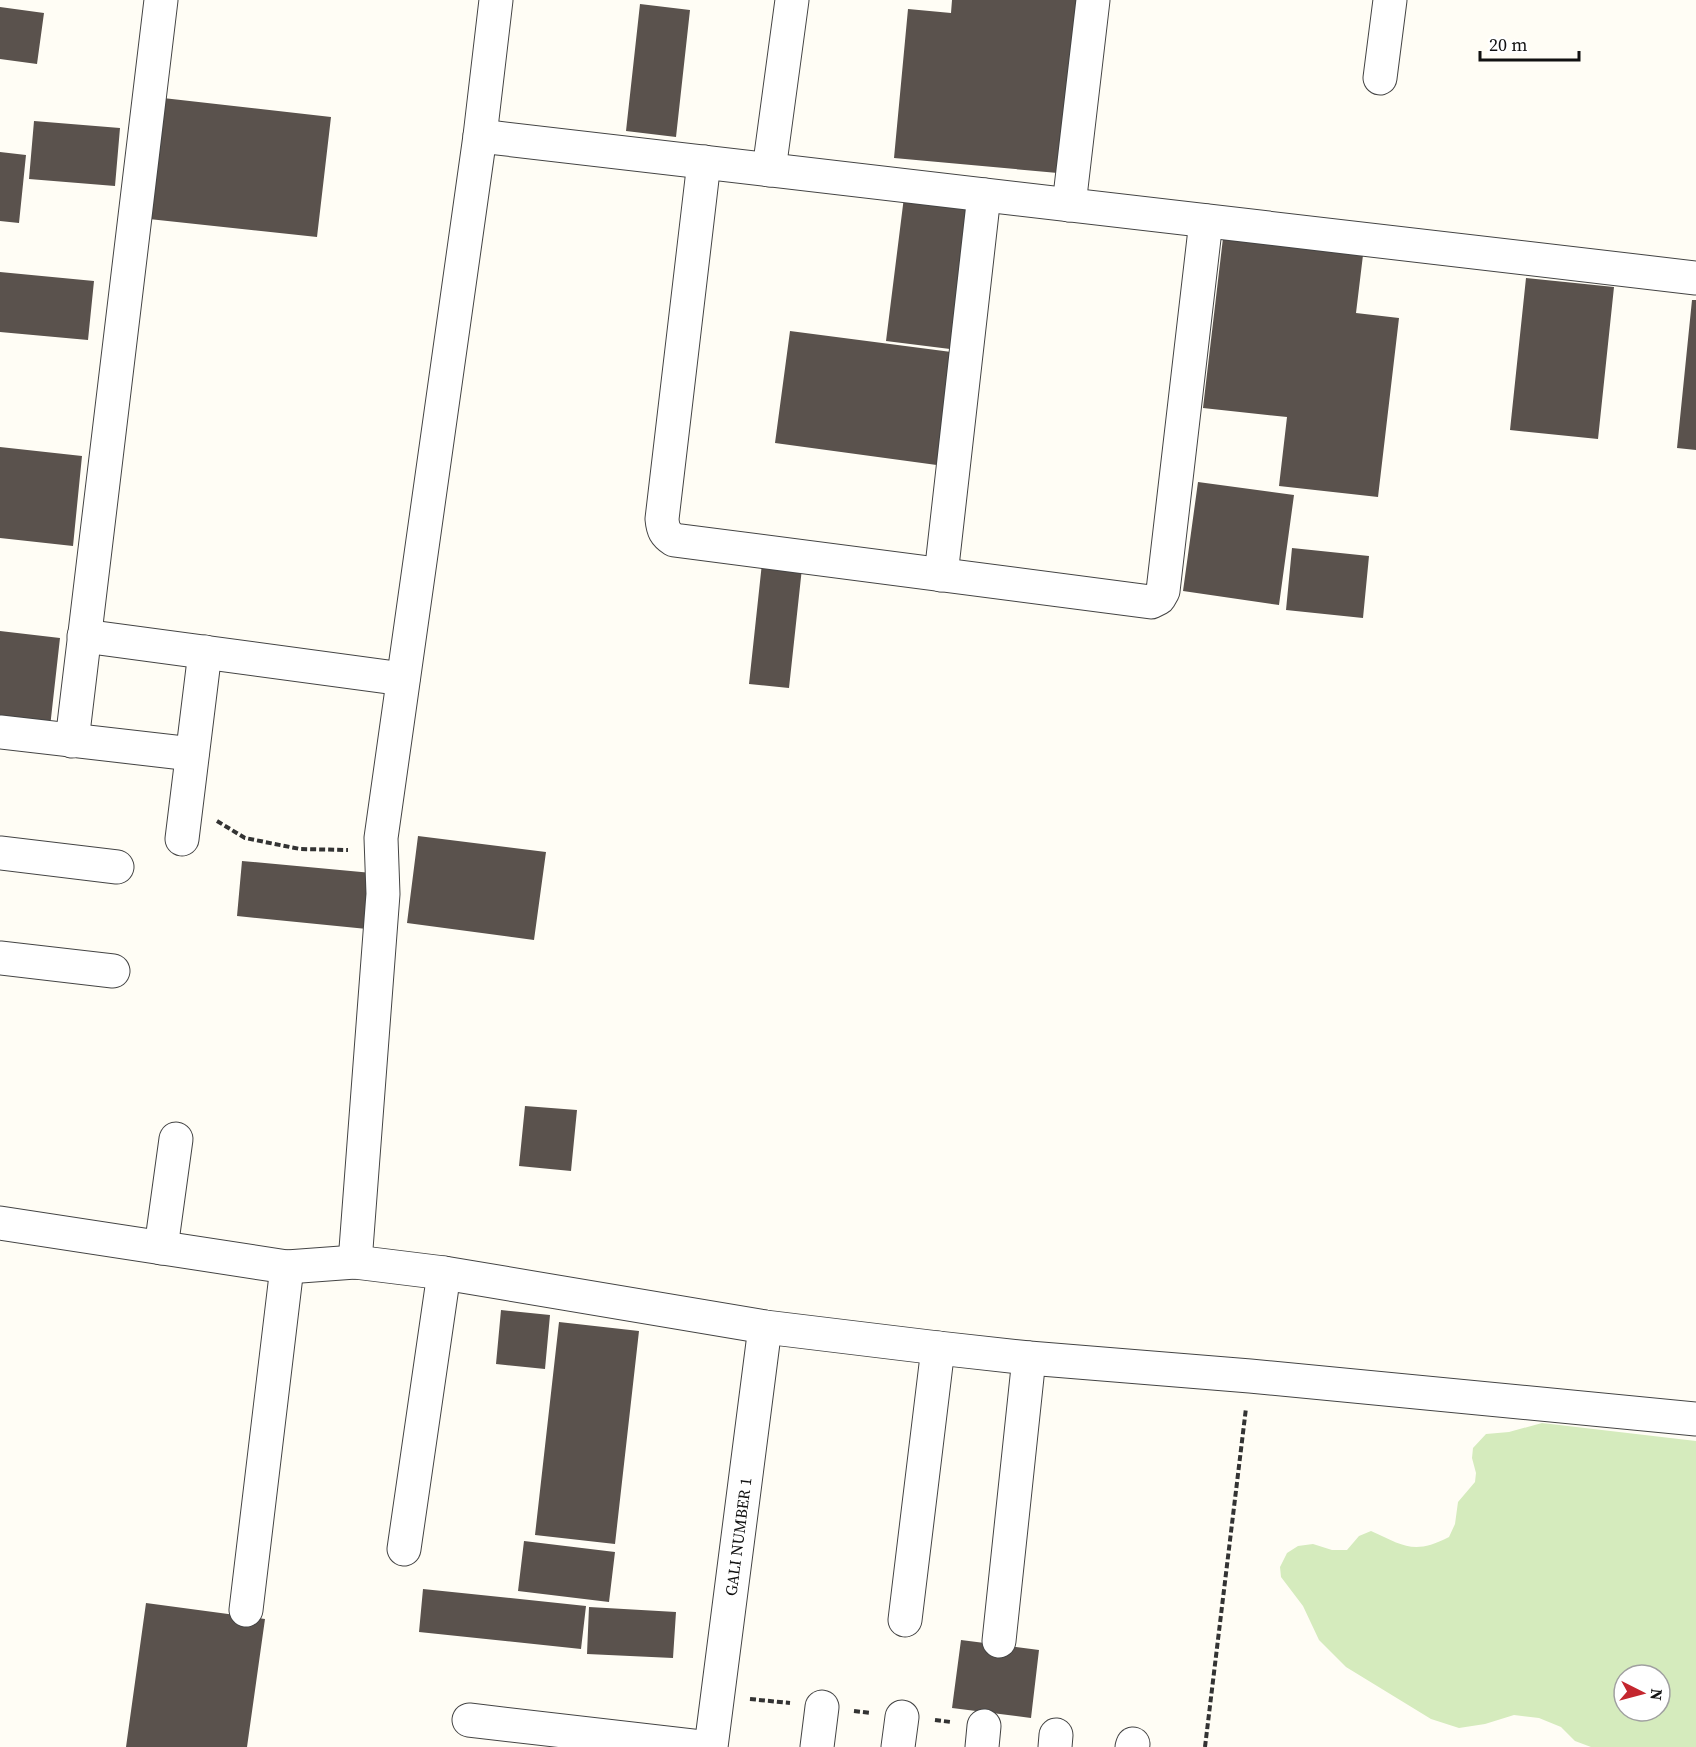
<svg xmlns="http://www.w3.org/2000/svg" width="1696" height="1747" font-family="'Source Serif 4',serif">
	<rect width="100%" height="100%" fill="#fffdf5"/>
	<path fill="#d5ebbd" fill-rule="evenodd" d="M 1542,1423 L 1696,1441 L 1696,1747 L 1591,1747 L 1575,1741 L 1561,1727 L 1539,1718 L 1514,1715 L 1485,1724 L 1459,1728 L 1431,1719 L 1346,1667 L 1319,1640 L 1303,1606 L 1281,1577 L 1280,1567 L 1287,1553 L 1298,1546 L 1313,1544 L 1332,1550 L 1347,1550 L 1359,1536 L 1371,1531 C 1404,1546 1414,1555 1449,1537 L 1455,1524 L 1458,1502 L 1475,1482 L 1476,1473 L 1472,1458 L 1473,1448 L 1486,1434 L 1509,1432 ZM 1624,1675 L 1660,1675 L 1660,1711 L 1624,1711 Z"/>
	<path fill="#5a524d" d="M 952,0 L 1085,0 L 1069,174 L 894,158 L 908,9 L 951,13 Z
		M 640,4 L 690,10 L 676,137 L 626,131 Z
		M 0,7 L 44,13 L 37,64 L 0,59 Z
		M 163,98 L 331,117 L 317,237 L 149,219 Z
		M 34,121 L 120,128 L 115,186 L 29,179 Z
		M 0,152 L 26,155 L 19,223 L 0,221 Z
		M 905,189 L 977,198 L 958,350 L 886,341 Z
		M 1223,238 L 1363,255 L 1356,313 L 1399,318 L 1378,497 L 1279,486 L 1287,417 L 1203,408 Z
		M 0,272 L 94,281 L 88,340 L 0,332 Z
		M 1526,278 L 1614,287 L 1598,439 L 1510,430 Z
		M 1692,300 L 1696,300 L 1696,450 L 1677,448 Z
		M 790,331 L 959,353 L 944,466 L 775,443 Z
		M 0,447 L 82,456 L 73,546 L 0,538 Z
		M 1198,482 L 1294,495 L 1279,605 L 1183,591 Z
		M 1292,548 L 1369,556 L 1363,618 L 1286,610 Z
		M 762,563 L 802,568 L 789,688 L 749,684 Z
		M 0,631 L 60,638 L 49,736 L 0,730 Z
		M 418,836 L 546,852 L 534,940 L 407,923 Z
		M 242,861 L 372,873 L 367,929 L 237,916 Z
		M 525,1106 L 577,1110 L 571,1171 L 519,1166 Z
		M 501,1310 L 550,1315 L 545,1369 L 496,1364 Z
		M 559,1322 L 639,1331 L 615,1544 L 535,1535 Z
		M 524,1541 L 615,1552 L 609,1602 L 518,1591 Z
		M 423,1589 L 586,1606 L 581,1649 L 419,1632 Z
		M 146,1603 L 265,1619 L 247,1747 L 126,1747 Z
		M 589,1607 L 676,1612 L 673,1658 L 587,1654 Z
		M 961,1640 L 1039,1650 L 1031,1718 L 952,1708 Z"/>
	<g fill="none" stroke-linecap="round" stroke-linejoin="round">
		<defs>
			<g id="minor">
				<path d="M 1380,78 L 1390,0"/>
				<path d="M 480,136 L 1696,278"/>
				<path d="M 704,162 L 662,519 C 663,530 665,534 674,540 L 1151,602 L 1159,598 L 1163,591 L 1206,221"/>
				<path d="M 769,170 L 792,0"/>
				<path d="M 1069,205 L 1093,0"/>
				<path d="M 941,575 L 984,195"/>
				<path d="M 84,636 L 403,679"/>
				<path d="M 0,732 L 192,754"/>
				<path d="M 72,741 L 161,0"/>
				<path d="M 182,839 L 205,652"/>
				<path d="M 0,853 L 117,867"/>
				<path d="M 0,958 L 113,971"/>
				<path d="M 0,1223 L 287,1267 L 355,1262 L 444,1273 L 765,1327 L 938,1348 L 1029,1358 L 1250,1376 L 1696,1419"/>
				<path d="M 161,1248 L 176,1139"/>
				<path d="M 355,1262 L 383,894 L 381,838 L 480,136 L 496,0"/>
				<path d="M 404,1549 L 444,1273"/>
				<path d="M 246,1610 L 287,1267"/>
				<path d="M 905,1620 L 938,1348"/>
				<path d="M 999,1641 L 1029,1358"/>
				<path d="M 469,1720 L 701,1747"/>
				<path id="s1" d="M 711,1747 L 765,1327"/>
				<path d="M 817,1747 L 822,1707"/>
				<path d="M 898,1747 L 902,1717"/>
				<path d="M 982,1747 L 984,1726"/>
				<path d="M 1055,1747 L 1056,1735"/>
				<path d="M 1132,1747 L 1133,1744"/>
			</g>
		</defs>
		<use href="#minor" stroke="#444" stroke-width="35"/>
		<path stroke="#333" stroke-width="4" stroke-dasharray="6 3" stroke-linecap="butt" d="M 217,821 L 245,838 L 300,849 L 348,850
			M 750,1699 L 790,1703
			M 854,1711 L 871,1713
			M 935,1720 L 951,1722
			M 1205,1747 L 1246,1408"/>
		<use href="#minor" stroke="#fff" stroke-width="33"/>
	</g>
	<g text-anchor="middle" stroke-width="6" stroke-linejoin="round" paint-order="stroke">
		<g font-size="16" fill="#111" stroke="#fff">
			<text dy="6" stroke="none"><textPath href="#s1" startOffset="212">GALI NUMBER 1</textPath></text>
		</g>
	</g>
	<g transform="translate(1642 1693) rotate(96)"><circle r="28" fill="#ffffff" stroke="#a0a0a0" stroke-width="1.5"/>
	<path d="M0-4.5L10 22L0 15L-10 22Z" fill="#c4262e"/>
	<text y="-9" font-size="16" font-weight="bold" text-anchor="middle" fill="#111111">N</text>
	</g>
	<path d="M1480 51v9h99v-9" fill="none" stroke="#111111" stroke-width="3"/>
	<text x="1489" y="51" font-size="18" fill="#111111" stroke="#ffffff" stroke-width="4.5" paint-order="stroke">20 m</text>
</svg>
